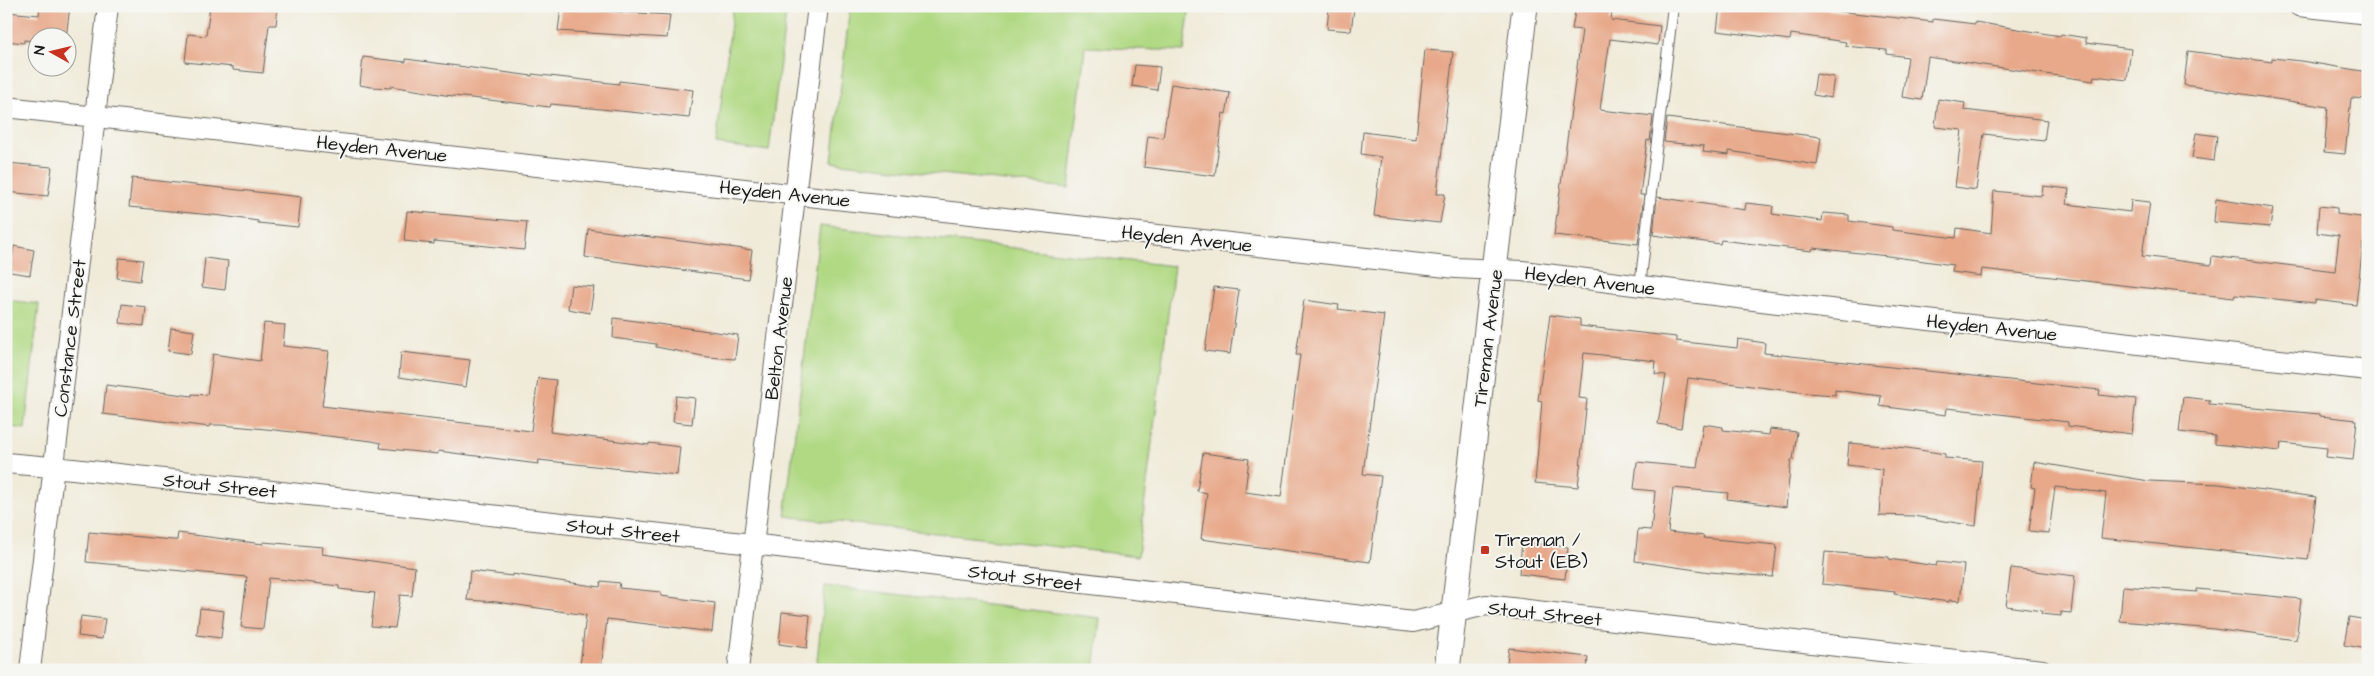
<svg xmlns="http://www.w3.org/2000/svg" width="2374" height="676" font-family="'Architects Daughter',sans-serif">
	<rect width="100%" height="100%" fill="#f6f6f2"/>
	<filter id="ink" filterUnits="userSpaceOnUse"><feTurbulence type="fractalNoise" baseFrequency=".02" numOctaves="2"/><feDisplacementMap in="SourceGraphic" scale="10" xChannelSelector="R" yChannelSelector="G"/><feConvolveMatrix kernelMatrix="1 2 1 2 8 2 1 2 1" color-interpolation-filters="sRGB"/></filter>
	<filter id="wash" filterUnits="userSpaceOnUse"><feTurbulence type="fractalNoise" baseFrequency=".0096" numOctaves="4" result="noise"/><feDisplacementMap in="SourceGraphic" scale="20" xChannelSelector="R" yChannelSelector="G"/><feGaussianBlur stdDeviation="1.12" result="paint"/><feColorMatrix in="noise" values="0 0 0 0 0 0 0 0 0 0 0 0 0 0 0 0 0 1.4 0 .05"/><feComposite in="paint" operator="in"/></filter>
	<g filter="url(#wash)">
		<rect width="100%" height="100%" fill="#f0ebd9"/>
		<path fill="#b1d984" stroke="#667a50" d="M 850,6 L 1190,6 L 1184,51 L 1085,47 L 1069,188 L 832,162 Z
			M 733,7 L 786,14 L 769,151 L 716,144 Z
			M 820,226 L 1174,266 L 1138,556 L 785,516 Z
			M 6,300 L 39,304 L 25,429 L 6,426 Z
			M 825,586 L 1100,618 L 1094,670 L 816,670 Z"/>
		<g id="blocks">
			<path fill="#e8a98a" d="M 40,6 L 70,6 L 66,38 L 38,38 L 38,42 L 24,40 L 24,43 L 6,41 L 6,12 L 39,15 Z
				M 210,6 L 278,6 L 276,25 L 269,25 L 263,73 L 233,70 L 233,67 L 185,62 L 188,34 L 206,36 Z
				M 1329,6 L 1354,8 L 1351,31 L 1327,29 Z
				M 1576,6 L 1613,6 L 1611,20 L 1660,26 L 1658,45 L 1610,39 L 1600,110 L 1653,116 L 1650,141 L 1647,140 L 1640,195 L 1644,195 L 1638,244 L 1554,235 L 1582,30 L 1572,29 Z
				M 1720,6 L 1794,6 L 1933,22 L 1933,19 L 1975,24 L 1975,22 L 2060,36 L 2061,34 L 2086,38 L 2086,43 L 2131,49 L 2127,80 L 2094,76 L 2093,81 L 1928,57 L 1922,100 L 1902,97 L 1908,57 L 1887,54 L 1887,50 L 1845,46 L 1846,42 L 1791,34 L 1790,40 L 1717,31 Z
				M 561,8 L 670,15 L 667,38 L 558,31 Z
				M 1425,50 L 1453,52 L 1437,194 L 1445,194 L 1440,223 L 1374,216 L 1381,157 L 1361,154 L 1363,132 L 1416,139 Z
				M 2188,51 L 2272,62 L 2272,58 L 2301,61 L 2368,72 L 2368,99 L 2351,98 L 2345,154 L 2324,152 L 2328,107 L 2184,85 Z
				M 363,57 L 406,62 L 406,59 L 532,76 L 532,74 L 619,84 L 619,81 L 693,90 L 689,118 L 551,104 L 550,107 L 445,95 L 391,86 L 391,88 L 371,87 L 360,85 Z
				M 1135,65 L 1160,67 L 1157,90 L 1132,86 Z
				M 1816,74 L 1834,77 L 1831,98 L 1813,95 Z
				M 1171,84 L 1230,93 L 1226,114 L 1223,113 L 1215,176 L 1144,167 L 1148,136 L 1163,138 Z
				M 1938,99 L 1965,103 L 1964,110 L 2047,120 L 2044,141 L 1984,134 L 1976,190 L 1955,187 L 1962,130 L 1935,127 Z
				M 1667,118 L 1821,137 L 1817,165 L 1729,151 L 1729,155 L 1703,152 L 1704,146 L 1664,142 Z
				M 2196,133 L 2217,136 L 2214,161 L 2192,158 Z
				M 6,163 L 52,167 L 48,196 L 6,192 Z
				M 132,178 L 301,197 L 298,227 L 258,223 L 258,221 L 222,216 L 129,207 Z
				M 2043,186 L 2069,189 L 2067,204 L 2130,212 L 2131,200 L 2150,202 L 2142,256 L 2211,265 L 2212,256 L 2335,271 L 2339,236 L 2317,233 L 2319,206 L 2337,208 L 2337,214 L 2368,218 L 2368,244 L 2363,243 L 2356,305 L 2315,300 L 2315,303 L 2235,295 L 2234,298 L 1982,269 L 1981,276 L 1952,272 L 1953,265 L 1888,256 L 1813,248 L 1812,251 L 1721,240 L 1720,244 L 1653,235 L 1657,197 L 1745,210 L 1746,203 L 1773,206 L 1772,214 L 1822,221 L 1823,213 L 1849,215 L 1849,221 L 1892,227 L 1892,230 L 1956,238 L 1957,228 L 1991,233 L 1994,191 L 2042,196 Z
				M 2216,199 L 2273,208 L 2270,227 L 2214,222 Z
				M 407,211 L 527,222 L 524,250 L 478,245 L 434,241 L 434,244 L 404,241 Z
				M 588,229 L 752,250 L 748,279 L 585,257 Z
				M 14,246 L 34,250 L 30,275 L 10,272 Z
				M 119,258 L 143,260 L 140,281 L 117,278 Z
				M 205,258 L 228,261 L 225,290 L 202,287 Z
				M 571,285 L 594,287 L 590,313 L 568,309 Z
				M 1214,287 L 1239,290 L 1230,354 L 1205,351 Z
				M 1304,300 L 1339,305 L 1338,309 L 1384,315 L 1363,474 L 1381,476 L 1370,562 L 1201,539 L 1207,493 L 1197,491 L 1203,453 L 1249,459 L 1245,492 L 1281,497 L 1300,355 L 1296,355 Z
				M 122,304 L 146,307 L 144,326 L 120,323 Z
				M 1550,315 L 1580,319 L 1580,326 L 1676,337 L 1676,341 L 1737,348 L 1738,339 L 1765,343 L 1764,353 L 2100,390 L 2099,395 L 2136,399 L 2132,434 L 2068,426 L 2068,422 L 1982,412 L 1947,408 L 1946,415 L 1880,406 L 1881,396 L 1835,390 L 1835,395 L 1807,393 L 1688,378 L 1681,428 L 1658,424 L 1666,375 L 1655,374 L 1656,361 L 1584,353 L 1579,398 L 1587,399 L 1578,487 L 1535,483 L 1542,401 L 1538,400 Z
				M 614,318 L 738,335 L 735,359 L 708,357 L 656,347 L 656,344 L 613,338 Z
				M 264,323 L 285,325 L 283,346 L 329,351 L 322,406 L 531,431 L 538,378 L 556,380 L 550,432 L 649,445 L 649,443 L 680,447 L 677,475 L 539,460 L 538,464 L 438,451 L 438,454 L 399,450 L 380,448 L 381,443 L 372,441 L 266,429 L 221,425 L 210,425 L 210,427 L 103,414 L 106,385 L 192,396 L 192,394 L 207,395 L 213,354 L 260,361 Z
				M 171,328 L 194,331 L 191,354 L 168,351 Z
				M 401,352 L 470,360 L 466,387 L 399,377 Z
				M 676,396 L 695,398 L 692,424 L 673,422 Z
				M 2183,397 L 2210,400 L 2209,404 L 2320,414 L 2320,416 L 2357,420 L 2353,460 L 2326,457 L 2327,448 L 2281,443 L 2280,451 L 2243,447 L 2215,444 L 2215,436 L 2179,432 Z
				M 1703,424 L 1723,427 L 1723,430 L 1769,435 L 1770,429 L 1797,432 L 1793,460 L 1791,460 L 1786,507 L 1727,499 L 1728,493 L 1673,488 L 1668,532 L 1704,536 L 1703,538 L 1777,545 L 1773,577 L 1710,572 L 1635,561 L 1638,529 L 1651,530 L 1655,491 L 1634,489 L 1637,462 L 1697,468 Z
				M 1849,443 L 1907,448 L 1945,454 L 1945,458 L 1982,461 L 1976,526 L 1913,516 L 1879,515 L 1882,469 L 1847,465 Z
				M 2034,462 L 2149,481 L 2219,484 L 2316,497 L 2308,560 L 2101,538 L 2106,493 L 2055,487 L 2049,533 L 2029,531 L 2035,488 L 2031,487 Z
				M 89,532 L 173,540 L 177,540 L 178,533 L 263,544 L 263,542 L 323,547 L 322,554 L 415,567 L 412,596 L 400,595 L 395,628 L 371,626 L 375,593 L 339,589 L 339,586 L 269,578 L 263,629 L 241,627 L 247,577 L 86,562 Z
				M 1522,542 L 1568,547 L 1565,579 L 1519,574 Z
				M 1825,552 L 1889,557 L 1889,559 L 1936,566 L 1937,562 L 1964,565 L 1960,601 L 1949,600 L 1949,602 L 1894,594 L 1895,592 L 1822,584 Z
				M 2011,568 L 2075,576 L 2071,613 L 2061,612 L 2061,616 L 2041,614 L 2042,611 L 2006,606 Z
				M 470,571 L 512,576 L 512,574 L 600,587 L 601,581 L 620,583 L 619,588 L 661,592 L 661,596 L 715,603 L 712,632 L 607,619 L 601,669 L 580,666 L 586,615 L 497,602 L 467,600 Z
				M 2123,586 L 2197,592 L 2197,589 L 2301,599 L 2296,640 L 2214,629 L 2120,621 Z
				M 200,608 L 224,611 L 221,638 L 197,635 Z
				M 782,612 L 810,615 L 807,648 L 779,644 Z
				M 81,616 L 105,619 L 102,639 L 78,636 Z
				M 2349,617 L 2368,620 L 2368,649 L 2344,645 Z
				M 1509,648 L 1588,657 L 1587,670 L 1506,670 Z"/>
		</g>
	</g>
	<g filter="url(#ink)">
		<use href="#blocks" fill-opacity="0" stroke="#66645e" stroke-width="1"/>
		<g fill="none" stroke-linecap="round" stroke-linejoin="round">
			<defs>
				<path id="service" d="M 1640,286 L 1673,6"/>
				<path id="minor" d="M 2299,6 L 2368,14
					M 6,107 L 1456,268 L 1522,271 L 1770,302 L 2368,370
					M 6,463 L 73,469 L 752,544 L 1413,622 L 1486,605 L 2042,670
					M 30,670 L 108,6
					M 738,670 L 818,6"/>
				<path id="tertiary" d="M 1447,670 L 1525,6"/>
			</defs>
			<use href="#service" stroke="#66645e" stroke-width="12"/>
			<use href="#minor" stroke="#66645e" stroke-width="22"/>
			<use href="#tertiary" stroke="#66645e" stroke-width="27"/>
			<use href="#service" stroke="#fff" stroke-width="10"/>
			<use href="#minor" stroke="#fff" stroke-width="20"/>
			<use href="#tertiary" stroke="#fff" stroke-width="25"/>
		</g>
	</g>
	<rect fill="#c8321e" stroke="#f6f6f2" stroke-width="2" x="1480" y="545" width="10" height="10" rx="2.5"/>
	<g text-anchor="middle" stroke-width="4" stroke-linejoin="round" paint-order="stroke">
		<g font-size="19" fill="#1c1c1c" stroke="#f6f6f2">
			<text transform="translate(382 148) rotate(6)" y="7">Heyden Avenue</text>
			<text transform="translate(785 193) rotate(6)" y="7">Heyden Avenue</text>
			<text transform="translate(1187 238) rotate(6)" y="7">Heyden Avenue</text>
			<text transform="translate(1590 280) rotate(7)" y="7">Heyden Avenue</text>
			<text transform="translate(1992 327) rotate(6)" y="7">Heyden Avenue</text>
			<text transform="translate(69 338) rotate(-83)" y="7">Constance Street</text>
			<text transform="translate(778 338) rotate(-83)" y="7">Belton Avenue</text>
			<text transform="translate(1487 338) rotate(-83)" y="7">Tireman Avenue</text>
			<text transform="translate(220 485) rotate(6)" y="7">Stout Street</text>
			<text transform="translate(623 530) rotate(6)" y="7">Stout Street</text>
			<text transform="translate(1025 577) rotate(7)" y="7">Stout Street</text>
			<text transform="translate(1545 613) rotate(6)" y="7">Stout Street</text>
		</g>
		<g font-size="19" fill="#1c1c1c" stroke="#f6f6f2" text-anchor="start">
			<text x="1495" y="546">Tireman /<tspan x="1495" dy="22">Stout (EB)</tspan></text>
		</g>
	</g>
	<rect width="2374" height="676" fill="none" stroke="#f6f6f2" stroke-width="25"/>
	<g transform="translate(52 52) rotate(278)"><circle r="24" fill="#f6f6f2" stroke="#9f9f9c"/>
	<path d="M0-4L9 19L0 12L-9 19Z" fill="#c8321e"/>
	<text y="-8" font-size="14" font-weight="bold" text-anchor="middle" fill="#1c1c1c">N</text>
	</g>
</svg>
